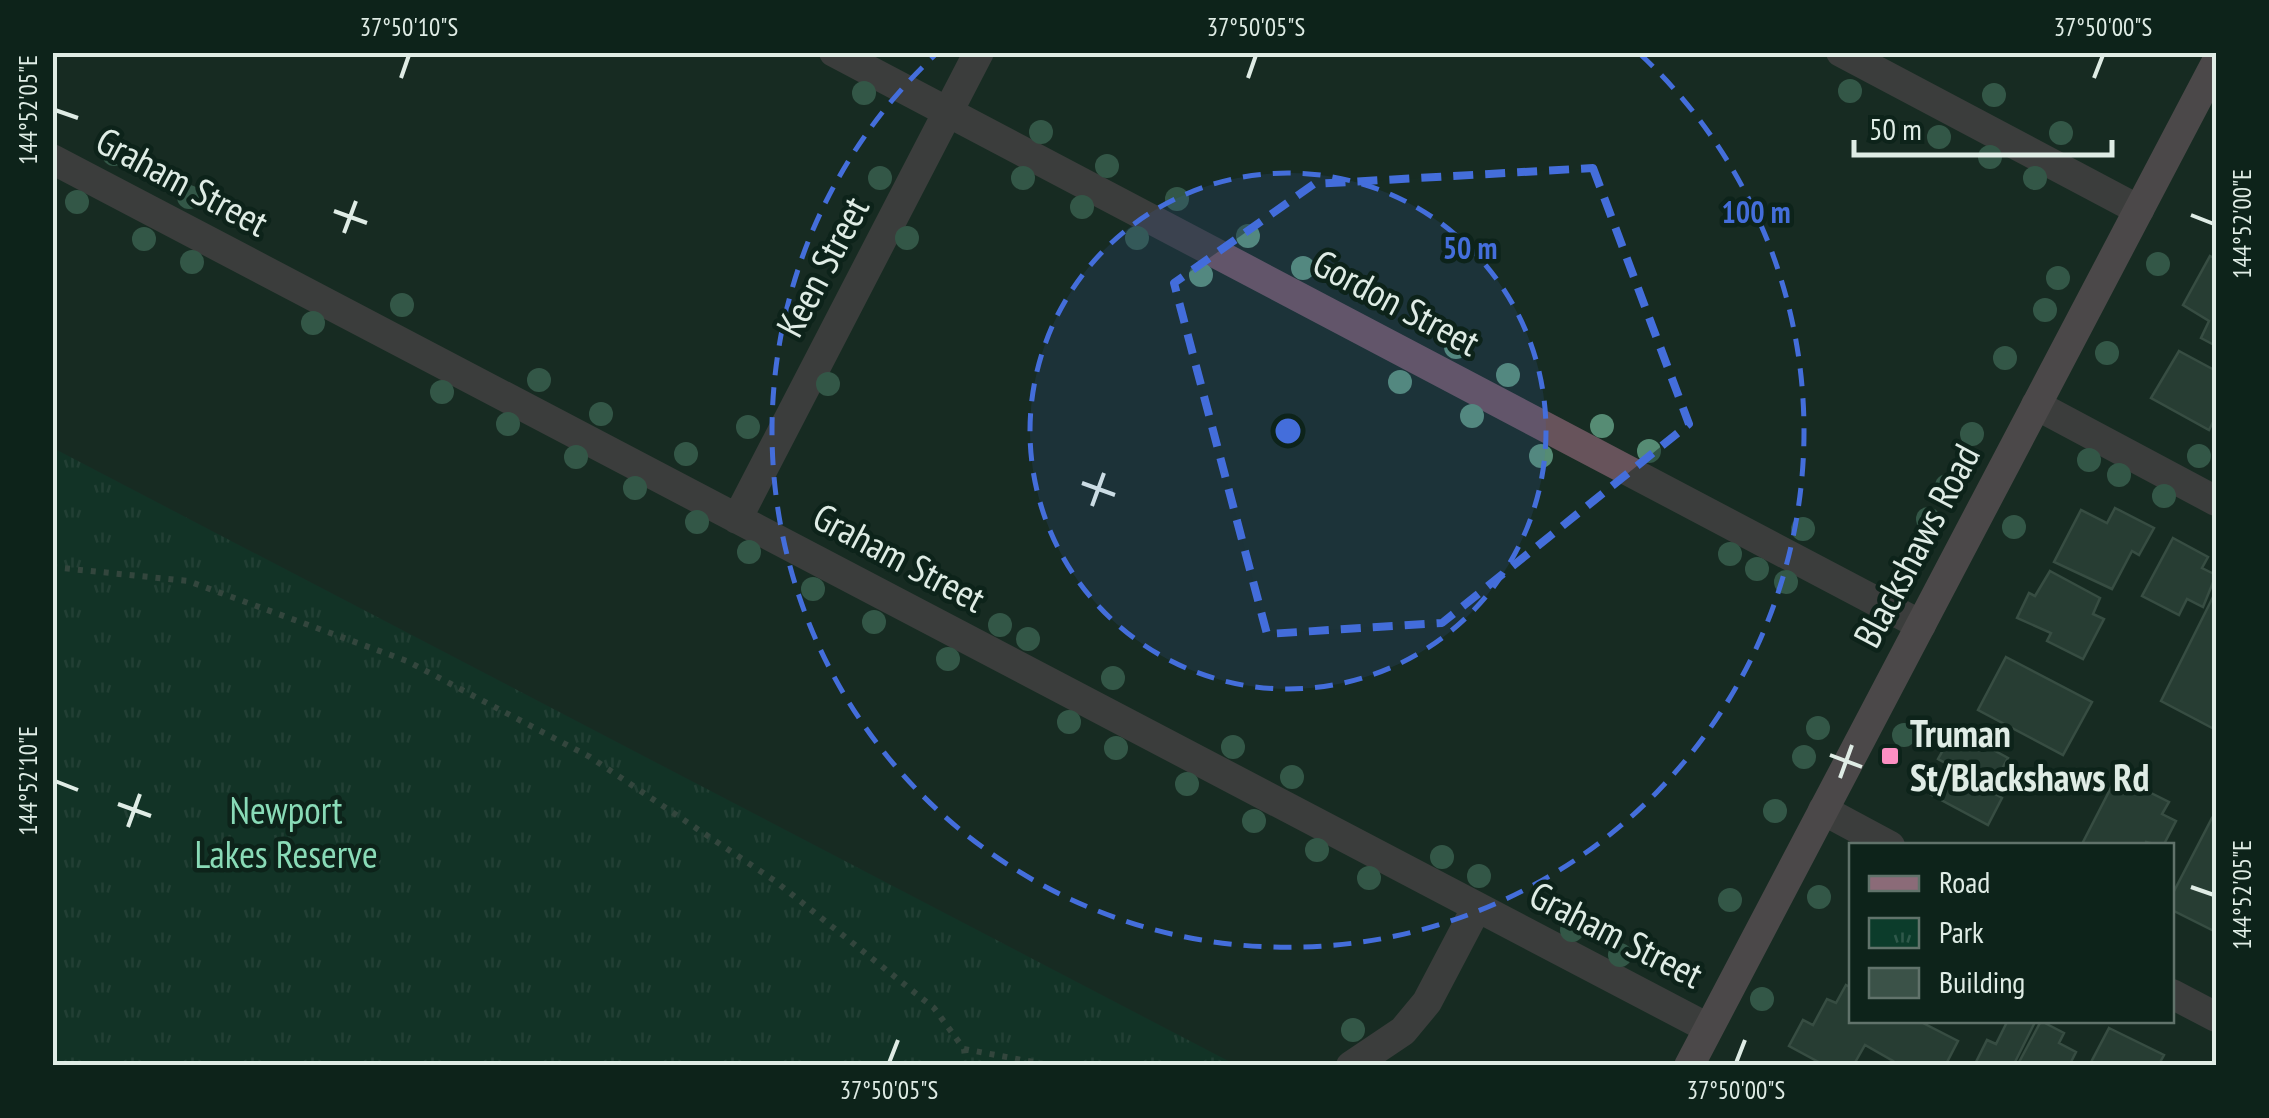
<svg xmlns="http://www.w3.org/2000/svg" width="2269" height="1118" font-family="'PT Sans Narrow',sans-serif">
	<defs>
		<pattern id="park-tufts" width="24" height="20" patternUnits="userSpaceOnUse" patternTransform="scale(2.5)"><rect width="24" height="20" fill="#0c3c2b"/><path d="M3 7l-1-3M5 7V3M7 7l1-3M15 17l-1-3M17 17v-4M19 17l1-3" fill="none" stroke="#2f584a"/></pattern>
	</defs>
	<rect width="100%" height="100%" fill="#172c23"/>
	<path fill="url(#park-tufts)" d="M 53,448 L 1236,1065 L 53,1065 Z"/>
	<path fill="#3b5248" stroke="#5d7569" stroke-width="2.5" d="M 2210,256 L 2216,259 L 2216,346 L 2201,338 L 2209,321 L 2183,305 Z
		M 2179,351 L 2216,371 L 2216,416 L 2209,430 L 2151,398 Z
		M 2115,508 L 2154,528 L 2139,555 L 2132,551 L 2112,589 L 2054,562 L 2081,510 L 2107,523 Z
		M 2173,538 L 2208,557 L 2202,568 L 2216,575 L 2203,607 L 2187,599 L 2179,615 L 2142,596 Z
		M 2050,571 L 2100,598 L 2093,614 L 2104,619 L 2083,659 L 2047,641 L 2051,633 L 2017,618 L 2029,593 L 2035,596 Z
		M 2216,591 L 2216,730 L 2161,701 Z
		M 2006,657 L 2092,702 L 2063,755 L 1978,710 Z
		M 1955,729 L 2008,758 L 1990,791 L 2002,798 L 1988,825 L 1930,794 L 1947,764 L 1938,759 Z
		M 2117,776 L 2169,802 L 2162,814 L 2176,821 L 2163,846 L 2146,842 L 2144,846 L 2081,846 Z
		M 2212,818 L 2216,820 L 2216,932 L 2172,910 L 2172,895 Z
		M 1846,985 L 1852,988 L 1852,1020 L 1917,1020 L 1958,1041 L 1945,1066 L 1890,1066 L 1893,1061 L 1865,1045 L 1853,1066 L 1826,1066 L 1789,1046 L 1803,1020 L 1813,1025 L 1827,999 L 1836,1003 Z
		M 2008,1020 L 2036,1020 L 2013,1066 L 1974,1066 L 1987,1040 L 1996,1044 Z
		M 2041,1021 L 2064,1033 L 2059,1043 L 2076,1052 L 2069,1066 L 2017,1066 Z
		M 2109,1028 L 2164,1055 L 2158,1066 L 2089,1066 Z"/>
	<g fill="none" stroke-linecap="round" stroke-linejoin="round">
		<path stroke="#54675e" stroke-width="6" stroke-dasharray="5 8" stroke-linecap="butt" d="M 52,567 L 188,581 L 407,661 L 590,757 L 775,881 L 934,1008 L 964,1049 L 966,1066
			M 964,1049 L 1054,1066"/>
		<path stroke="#67535b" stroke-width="30" d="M 834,52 L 1921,625
			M 1841,52 L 2139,210
			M 52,159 L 1708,1028
			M 2036,405 L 2216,501
			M 737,519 L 979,52
			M 1823,810 L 1890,846
			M 2172,994 L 2216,1017
			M 1351,1066 L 1403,1031 L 1427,1002 L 1477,907"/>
		<path stroke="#8b6b78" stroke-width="30" d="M 1689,1066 L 2216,63"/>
	</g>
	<g fill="#568c74">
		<circle cx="1850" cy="91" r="12"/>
		<circle cx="864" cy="93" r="12"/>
		<circle cx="1994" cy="95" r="12"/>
		<circle cx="1041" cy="132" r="12"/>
		<circle cx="2061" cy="133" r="12"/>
		<circle cx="1939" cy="137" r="12"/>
		<circle cx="114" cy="154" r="12"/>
		<circle cx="1990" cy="157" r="12"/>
		<circle cx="1107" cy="166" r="12"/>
		<circle cx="880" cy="178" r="12"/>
		<circle cx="1023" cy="178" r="12"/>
		<circle cx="2035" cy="178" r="12"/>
		<circle cx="189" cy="197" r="12"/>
		<circle cx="1177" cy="199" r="12"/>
		<circle cx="77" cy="202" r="12"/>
		<circle cx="1082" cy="207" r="12"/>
		<circle cx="1248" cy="236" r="12"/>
		<circle cx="907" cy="238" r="12"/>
		<circle cx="1137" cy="238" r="12"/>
		<circle cx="144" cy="239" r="12"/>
		<circle cx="192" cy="262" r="12"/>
		<circle cx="2158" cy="264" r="12"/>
		<circle cx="1303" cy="268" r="12"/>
		<circle cx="1201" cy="275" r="12"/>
		<circle cx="2058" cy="278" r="12"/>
		<circle cx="402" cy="305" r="12"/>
		<circle cx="2045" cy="310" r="12"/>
		<circle cx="313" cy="323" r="12"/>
		<circle cx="1456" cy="347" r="12"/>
		<circle cx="2107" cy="353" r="12"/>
		<circle cx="2005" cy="358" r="12"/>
		<circle cx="1508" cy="375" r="12"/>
		<circle cx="539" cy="380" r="12"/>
		<circle cx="1400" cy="382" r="12"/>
		<circle cx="828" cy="384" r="12"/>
		<circle cx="442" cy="392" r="12"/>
		<circle cx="601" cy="414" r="12"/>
		<circle cx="1472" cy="416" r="12"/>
		<circle cx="508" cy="424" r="12"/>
		<circle cx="1602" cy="426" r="12"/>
		<circle cx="748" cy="427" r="12"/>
		<circle cx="1972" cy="434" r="12"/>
		<circle cx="1649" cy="451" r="12"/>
		<circle cx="686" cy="454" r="12"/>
		<circle cx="1541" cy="456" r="12"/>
		<circle cx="2199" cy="456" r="12"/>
		<circle cx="576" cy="457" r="12"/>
		<circle cx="2089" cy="460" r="12"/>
		<circle cx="2119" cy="475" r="12"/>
		<circle cx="1947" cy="486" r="12"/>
		<circle cx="635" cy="488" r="12"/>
		<circle cx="2164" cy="496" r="12"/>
		<circle cx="1928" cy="519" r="12"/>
		<circle cx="697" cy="522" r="12"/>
		<circle cx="2014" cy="527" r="12"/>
		<circle cx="1803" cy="529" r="12"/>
		<circle cx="749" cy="552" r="12"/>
		<circle cx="1730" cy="554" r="12"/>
		<circle cx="1757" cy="569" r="12"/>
		<circle cx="1786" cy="582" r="12"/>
		<circle cx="813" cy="589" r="12"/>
		<circle cx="874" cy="622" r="12"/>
		<circle cx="1000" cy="625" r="12"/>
		<circle cx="1028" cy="639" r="12"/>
		<circle cx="948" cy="659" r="12"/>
		<circle cx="1113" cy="678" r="12"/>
		<circle cx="1069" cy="722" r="12"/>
		<circle cx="1818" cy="728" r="12"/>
		<circle cx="1904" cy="735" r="12"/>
		<circle cx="1233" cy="747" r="12"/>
		<circle cx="1116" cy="748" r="12"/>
		<circle cx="1804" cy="757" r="12"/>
		<circle cx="1292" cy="777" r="12"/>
		<circle cx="1187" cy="784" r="12"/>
		<circle cx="1775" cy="811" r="12"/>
		<circle cx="1254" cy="821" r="12"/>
		<circle cx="1317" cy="850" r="12"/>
		<circle cx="1442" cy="857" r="12"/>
		<circle cx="1479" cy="876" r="12"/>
		<circle cx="1369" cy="878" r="12"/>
		<circle cx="1819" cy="897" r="12"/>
		<circle cx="1730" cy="900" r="12"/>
		<circle cx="1572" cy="930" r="12"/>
		<circle cx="1620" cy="955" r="12"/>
		<circle cx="1762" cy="999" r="12"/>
		<circle cx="1353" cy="1030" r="12"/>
	</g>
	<path d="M0 0H2269V1118H0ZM 1593,168 L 1689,424 L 1442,623 L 1267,634 L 1174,283 L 1314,184 Z" fill="#172c23" fill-opacity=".55" fill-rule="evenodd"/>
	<path fill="none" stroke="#446edb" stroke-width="8" stroke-dasharray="20 12" stroke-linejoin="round" d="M 1593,168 L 1689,424 L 1442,623 L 1267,634 L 1174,283 L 1314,184 Z"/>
	<path fill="none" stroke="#dfece5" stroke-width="4" d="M 401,78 L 409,55M 1248,78 L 1256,55M 2094,78 L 2103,55M 55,110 L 78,118M 334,211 L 367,223M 2191,215 L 2214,224M 344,233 L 356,201M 1082,483 L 1115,495M 1092,506 L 1104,473M 1830,755 L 1862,767M 1840,778 L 1852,745M 55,781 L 78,790M 118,804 L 151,816M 128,827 L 140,794M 2191,887 L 2214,895M 889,1063 L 898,1040M 1736,1063 L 1745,1040"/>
	<circle cx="1288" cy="431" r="258" fill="#446edb" fill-opacity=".12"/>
	<g fill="none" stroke="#446edb" stroke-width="5" stroke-dasharray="18 12">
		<circle cx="1288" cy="431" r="258"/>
		<path d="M1640 54A516 516 0 1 1 936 54"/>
	</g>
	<rect fill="#fc8fc2" stroke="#0d231a" stroke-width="4" x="1880" y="746" width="20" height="20" rx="5"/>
	<g text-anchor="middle" stroke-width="9" stroke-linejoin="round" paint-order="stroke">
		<g font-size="38" fill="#dfece5" stroke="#0d231a">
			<text transform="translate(182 182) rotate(28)" y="13">Graham Street</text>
			<text transform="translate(823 267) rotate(-62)" y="13">Keen Street</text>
			<text transform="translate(1396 303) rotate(28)" y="13">Gordon Street</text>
			<text transform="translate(1917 546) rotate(-62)" y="13">Blackshaws Road</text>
			<text transform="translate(899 558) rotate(28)" y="13">Graham Street</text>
			<text transform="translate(1616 935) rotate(27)" y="13">Graham Street</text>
		</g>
		<g font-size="38" font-weight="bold" fill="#dfece5" stroke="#0d231a" text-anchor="start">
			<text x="1910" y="747">Truman<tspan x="1910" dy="44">St/Blackshaws Rd</tspan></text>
		</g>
		<g font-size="38" fill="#89dbb7" stroke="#0d231a">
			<text x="286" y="824">Newport<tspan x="286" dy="44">Lakes Reserve</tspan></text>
		</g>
	</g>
	<circle cx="1288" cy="431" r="15" fill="#446edb" stroke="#0d231a" stroke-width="5"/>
	<g font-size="30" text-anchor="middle" font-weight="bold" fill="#446edb" stroke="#0d231a" stroke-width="9" stroke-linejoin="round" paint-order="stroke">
		<text x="1756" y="223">100 m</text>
		<text x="1470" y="259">50 m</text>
	</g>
	<rect width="2269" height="1118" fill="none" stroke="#0d231a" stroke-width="110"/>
	<rect x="1849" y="843" width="325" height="180" fill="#0d231a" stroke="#61736b" stroke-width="2.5"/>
	<rect x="1869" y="876" width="50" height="15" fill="#8b6b78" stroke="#61736b" stroke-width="2.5"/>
	<text x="1939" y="893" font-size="30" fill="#dfece5">Road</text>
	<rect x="1869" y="918" width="50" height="30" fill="url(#park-tufts)" stroke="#61736b" stroke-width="2.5"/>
	<text x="1939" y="943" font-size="30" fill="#dfece5">Park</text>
	<rect x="1869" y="968" width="50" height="30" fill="#3b5248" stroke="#61736b" stroke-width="2.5"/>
	<text x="1939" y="993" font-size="30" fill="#dfece5">Building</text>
	<path d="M1854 140v15h258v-15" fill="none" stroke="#dfece5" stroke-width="5"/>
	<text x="1869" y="140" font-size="30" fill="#dfece5" stroke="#0d231a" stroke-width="8" paint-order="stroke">50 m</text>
	<rect x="55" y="55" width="2159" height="1008" fill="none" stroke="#dfece5" stroke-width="4"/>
	<g font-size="25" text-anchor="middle" fill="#dfece5">
		<text x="409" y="36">37°50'10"S</text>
		<text x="1256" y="36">37°50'05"S</text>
		<text x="2103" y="36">37°50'00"S</text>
		<text transform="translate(28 110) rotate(-90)" y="9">144°52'05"E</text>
		<text transform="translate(2242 224) rotate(-90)" y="9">144°52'00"E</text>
		<text transform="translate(28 781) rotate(-90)" y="9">144°52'10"E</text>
		<text transform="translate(2242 895) rotate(-90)" y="9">144°52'05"E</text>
		<text x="889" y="1099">37°50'05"S</text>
		<text x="1736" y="1099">37°50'00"S</text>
	</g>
</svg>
